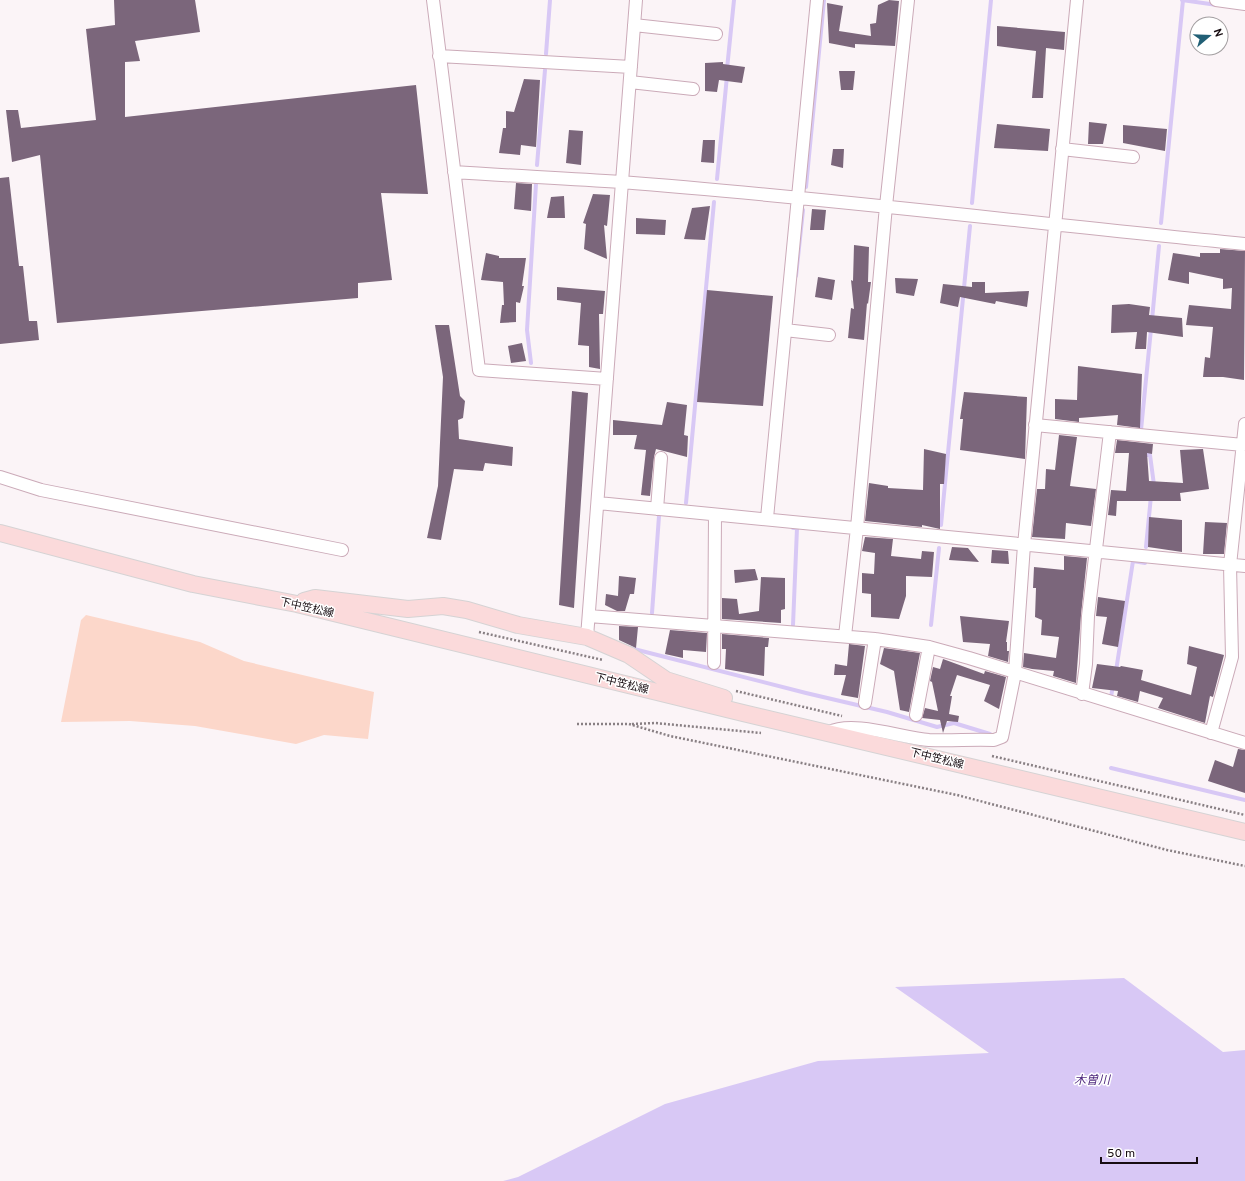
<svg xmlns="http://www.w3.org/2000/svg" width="1245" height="1181" font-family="Overpass,'Noto Sans JP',sans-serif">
	<rect width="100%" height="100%" fill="#fbf4f7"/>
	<path fill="#fcd7ca" d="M 86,615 L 200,642 L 244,661 L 374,692 L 368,739 L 324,735 L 296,744 L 195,726 L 130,721 L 61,722 L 81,620 Z"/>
	<path fill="#d8c8f5" d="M 1124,978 L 1223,1052 L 1245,1050 L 1245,1181 L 503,1181 L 518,1177 L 665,1104 L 818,1061 L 989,1053 L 895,987 Z"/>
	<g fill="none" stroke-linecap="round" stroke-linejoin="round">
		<path stroke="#d8c8f5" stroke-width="4" d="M 1182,0 L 1217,5
			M 546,54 L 550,0
			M 727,69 L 734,0
			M 537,165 L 545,70
			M 717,179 L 727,76
			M 806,187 L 824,0
			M 972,203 L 991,0
			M 1161,223 L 1183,0
			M 796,276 L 803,210
			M 1152,320 L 1159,246
			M 531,363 L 527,330 L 536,184
			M 1141,430 L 1151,329
			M 1142,455 L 1150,455 L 1154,485
			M 686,503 L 714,202
			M 941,525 L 970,226
			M 793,528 L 797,528 L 793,625
			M 1146,547 L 1151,496
			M 652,613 L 659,516
			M 931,625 L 939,548
			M 630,648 L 806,693 L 887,712 L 937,727 L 954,723 L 990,734
			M 1116,671 L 1133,561 L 1145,563
			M 1111,697 L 1113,685
			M 1111,768 L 1245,800"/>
	</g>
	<path fill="#7b667b" d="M 114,0 L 195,0 L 200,32 L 135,41 L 140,61 L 125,62 L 125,117 L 416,85 L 428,194 L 381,193 L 392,280 L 358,283 L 358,298 L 57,323 L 40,155 L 12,162 L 6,110 L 18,110 L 21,128 L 96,120 L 86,29 L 115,25 Z
		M 889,0 L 899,1 L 895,46 L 855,44 L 855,48 L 829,43 L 827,3 L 843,6 L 839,31 L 871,36 L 870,24 L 876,23 L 878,5 Z
		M 997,26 L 1065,32 L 1064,50 L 1046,48 L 1043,98 L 1032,98 L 1036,51 L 997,46 Z
		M 723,62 L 723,64 L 745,67 L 742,83 L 719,80 L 717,92 L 705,91 L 705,63 Z
		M 839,71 L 855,71 L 853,90 L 841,90 Z
		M 524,79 L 540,80 L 536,147 L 521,145 L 520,155 L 499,153 L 503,128 L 506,128 L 506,111 L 514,112 Z
		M 1089,122 L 1107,124 L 1103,144 L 1088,144 Z
		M 997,124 L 1050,129 L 1048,151 L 994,148 Z
		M 1123,125 L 1167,129 L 1165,151 L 1123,143 Z
		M 569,130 L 583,131 L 581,165 L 566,163 Z
		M 703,140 L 715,140 L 714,163 L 701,162 Z
		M 833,149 L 844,149 L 843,168 L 831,165 Z
		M 9,177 L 19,266 L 23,266 L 29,321 L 37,321 L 39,340 L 0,344 L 0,178 Z
		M 516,183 L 532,184 L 531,211 L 514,209 Z
		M 593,194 L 610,195 L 607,226 L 604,225 L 607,259 L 584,249 L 586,224 L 583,223 Z
		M 564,196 L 565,218 L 547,218 L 551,197 Z
		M 710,206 L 705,240 L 684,239 L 692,208 Z
		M 812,209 L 826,210 L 824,230 L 810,230 Z
		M 636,218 L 666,220 L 665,235 L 636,234 Z
		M 854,245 L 869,247 L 868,282 L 871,282 L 868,304 L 867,303 L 864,340 L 848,338 L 851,308 L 854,309 L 851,280 L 853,281 Z
		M 1220,249 L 1245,251 L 1244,380 L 1223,377 L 1203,377 L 1205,357 L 1210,358 L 1213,327 L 1186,325 L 1189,305 L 1231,309 L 1232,288 L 1223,289 L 1223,279 L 1189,272 L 1189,284 L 1168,280 L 1173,253 L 1200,257 L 1200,253 L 1220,253 Z
		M 486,253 L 499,256 L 499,258 L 526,258 L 522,286 L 524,286 L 520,303 L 516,302 L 516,322 L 500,323 L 502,305 L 504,305 L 503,282 L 481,280 Z
		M 818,277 L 835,280 L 832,300 L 815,297 Z
		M 895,278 L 918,279 L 914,296 L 896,293 Z
		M 972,282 L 985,282 L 985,293 L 1029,291 L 1027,307 L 996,301 L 995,304 L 960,297 L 958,307 L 940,303 L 943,284 L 972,287 Z
		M 557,287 L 605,291 L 603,314 L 599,314 L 600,369 L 589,367 L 589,346 L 578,345 L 581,303 L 557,300 Z
		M 707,290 L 773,296 L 763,406 L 697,402 Z
		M 1129,304 L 1150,307 L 1149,315 L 1182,318 L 1183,337 L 1147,332 L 1146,349 L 1135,349 L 1137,332 L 1111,333 L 1112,305 Z
		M 435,325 L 449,325 L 460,396 L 465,401 L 463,418 L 458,420 L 459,439 L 513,447 L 512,466 L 485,463 L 483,471 L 454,469 L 441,540 L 427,538 L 438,486 L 443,377 Z
		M 522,343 L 526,361 L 511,363 L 508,346 Z
		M 1078,366 L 1142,374 L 1140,428 L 1117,425 L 1118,415 L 1079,418 L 1079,422 L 1055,419 L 1055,399 L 1077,400 Z
		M 572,391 L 588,393 L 574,608 L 559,605 Z
		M 964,392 L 1027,397 L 1025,459 L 960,450 L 963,419 L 960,419 Z
		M 667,402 L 687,405 L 684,435 L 688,436 L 687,457 L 656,449 L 654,457 L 650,496 L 641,495 L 646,450 L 634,449 L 637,435 L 613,435 L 613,420 L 662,425 Z
		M 1059,435 L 1077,437 L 1070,486 L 1096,489 L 1091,526 L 1066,523 L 1065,539 L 1032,537 L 1037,489 L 1045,489 L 1046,469 L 1055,470 Z
		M 1117,440 L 1153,444 L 1152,454 L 1147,453 L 1149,481 L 1183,483 L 1180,450 L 1203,449 L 1209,489 L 1180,493 L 1181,501 L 1117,501 L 1116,516 L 1108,515 L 1111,490 L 1126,491 L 1129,453 L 1115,453 Z
		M 924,449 L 946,454 L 944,484 L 940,484 L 940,529 L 922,525 L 922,527 L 865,521 L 869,483 L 888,486 L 888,488 L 923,490 Z
		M 1149,517 L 1182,520 L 1182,552 L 1148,547 Z
		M 1205,522 L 1227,523 L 1224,554 L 1203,554 Z
		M 865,537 L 893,539 L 891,556 L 921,559 L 922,551 L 934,552 L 932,577 L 906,576 L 906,596 L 899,619 L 871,617 L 871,594 L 862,593 L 862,573 L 874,574 L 875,553 L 862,551 Z
		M 952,547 L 968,548 L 979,562 L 949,560 Z
		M 992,550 L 1008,551 L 1009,564 L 991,563 Z
		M 1064,556 L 1087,558 L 1081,615 L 1076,683 L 1053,676 L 1054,671 L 1032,669 L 1023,667 L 1024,653 L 1056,658 L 1059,637 L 1041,635 L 1042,620 L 1035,617 L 1036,588 L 1033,588 L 1034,567 L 1064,570 Z
		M 755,569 L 758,580 L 735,583 L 734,570 Z
		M 619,576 L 636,578 L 634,594 L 630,594 L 625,611 L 617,611 L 605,605 L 606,594 L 618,596 Z
		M 761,577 L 785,578 L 785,609 L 781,610 L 781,623 L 722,619 L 722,598 L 737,599 L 739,614 L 759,611 Z
		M 1098,597 L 1125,601 L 1118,647 L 1102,644 L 1107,617 L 1096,616 Z
		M 960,616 L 1009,621 L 1006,642 L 1007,642 L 1007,651 L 1009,651 L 1008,662 L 988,656 L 990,644 L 963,642 Z
		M 619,626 L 638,627 L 636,648 L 619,640 Z
		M 670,630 L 707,633 L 706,652 L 683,650 L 683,658 L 665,654 Z
		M 722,634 L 769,638 L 768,647 L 765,647 L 764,676 L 725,669 L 726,649 L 722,649 Z
		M 849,644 L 865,646 L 858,698 L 841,695 L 846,675 L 834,675 L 835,664 L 847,666 Z
		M 1189,646 L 1224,655 L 1213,697 L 1210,696 L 1205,723 L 1158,708 L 1163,698 L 1140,691 L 1138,702 L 1117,696 L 1118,691 L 1092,688 L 1097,664 L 1120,667 L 1121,666 L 1143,670 L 1141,680 L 1191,695 L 1197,667 L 1187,664 Z
		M 884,648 L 920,653 L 909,712 L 900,710 L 894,671 L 880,664 Z
		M 943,659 L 984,674 L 985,671 L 1006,677 L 999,709 L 984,701 L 990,685 L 957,675 L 950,696 L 952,696 L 949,714 L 959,716 L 958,722 L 947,721 L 943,733 L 940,720 L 922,718 L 925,708 L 938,711 L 932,682 L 930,681 L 933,667 L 940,669 Z
		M 1238,749 L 1245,750 L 1245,793 L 1208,781 L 1215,760 L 1233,767 Z"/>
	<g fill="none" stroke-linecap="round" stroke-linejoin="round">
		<defs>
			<path id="minor" d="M 433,0 L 479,370 L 607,379
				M 1216,0 L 1245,4
				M 634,25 L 716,34
				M 439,56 L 631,67
				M 630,82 L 693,89
				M 1062,149 L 1133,157
				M 454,172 C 510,176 566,178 621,182 C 830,198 1037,224 1245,244
				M 785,330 L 829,335
				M 1035,425 L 1243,445
				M 0,477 L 41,490 L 342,550
				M 598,503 L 1245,566
				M 657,509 L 661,458
				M 767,518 L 817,0
				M 589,616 L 875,639 L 929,647 L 969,658 L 1245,743
				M 845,636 L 857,528 L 886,206 L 908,0
				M 587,637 L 636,0
				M 714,663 L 715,515
				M 1082,694 L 1086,664 L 1088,616 L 1110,432
				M 865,703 L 875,639
				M 916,715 L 929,647
				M 829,732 C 854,720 902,738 929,740 C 951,741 973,739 994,740 L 1002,737 L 1015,673 L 1024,545 L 1077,0
				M 1211,733 L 1232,657 L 1230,565 L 1245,424"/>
			<path id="major" d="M 0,533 L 193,584 L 297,604 L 743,713 L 1245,832
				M 304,601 L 315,598 L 408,609 L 443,606 L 467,610 L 518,625 L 587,637 L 629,655 L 666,680 L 724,698"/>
		</defs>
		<use href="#minor" stroke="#cbaab8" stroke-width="14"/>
		<use href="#major" stroke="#d5d3d4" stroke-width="18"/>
		<path stroke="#887f83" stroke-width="2.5" stroke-dasharray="2 2" stroke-linecap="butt" d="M 479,632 L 603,660
			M 736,691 L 842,716
			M 577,724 L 629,724 L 670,736 L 957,795 L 1167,850 L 1245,866
			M 632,724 L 655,723 L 761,733
			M 992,756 L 1245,815"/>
		<use href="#minor" stroke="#fff" stroke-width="12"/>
		<use href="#major" stroke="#fbdadb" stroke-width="16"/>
	</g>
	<g text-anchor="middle" stroke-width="3" stroke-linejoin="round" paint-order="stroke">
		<g font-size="11" fill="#170c11" stroke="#fff">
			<text transform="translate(307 607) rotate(13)" y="4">下中笠松線</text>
			<text transform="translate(622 683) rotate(14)" y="4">下中笠松線</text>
			<text transform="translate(937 758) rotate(14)" y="4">下中笠松線</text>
		</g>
		<g font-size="12" font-style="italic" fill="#512b7f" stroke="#fff">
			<text x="1092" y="1084">木曽川</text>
		</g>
	</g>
	<g transform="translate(1209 36) rotate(71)"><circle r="19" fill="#ffffff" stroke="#a29ea0"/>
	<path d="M0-3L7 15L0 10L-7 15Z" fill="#215f75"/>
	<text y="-6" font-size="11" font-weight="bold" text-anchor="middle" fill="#170c11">N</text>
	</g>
	<path d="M1101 1157v6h96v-6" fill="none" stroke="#170c11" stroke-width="2"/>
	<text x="1107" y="1157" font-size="12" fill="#170c11" stroke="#ffffff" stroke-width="3" paint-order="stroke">50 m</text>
</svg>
